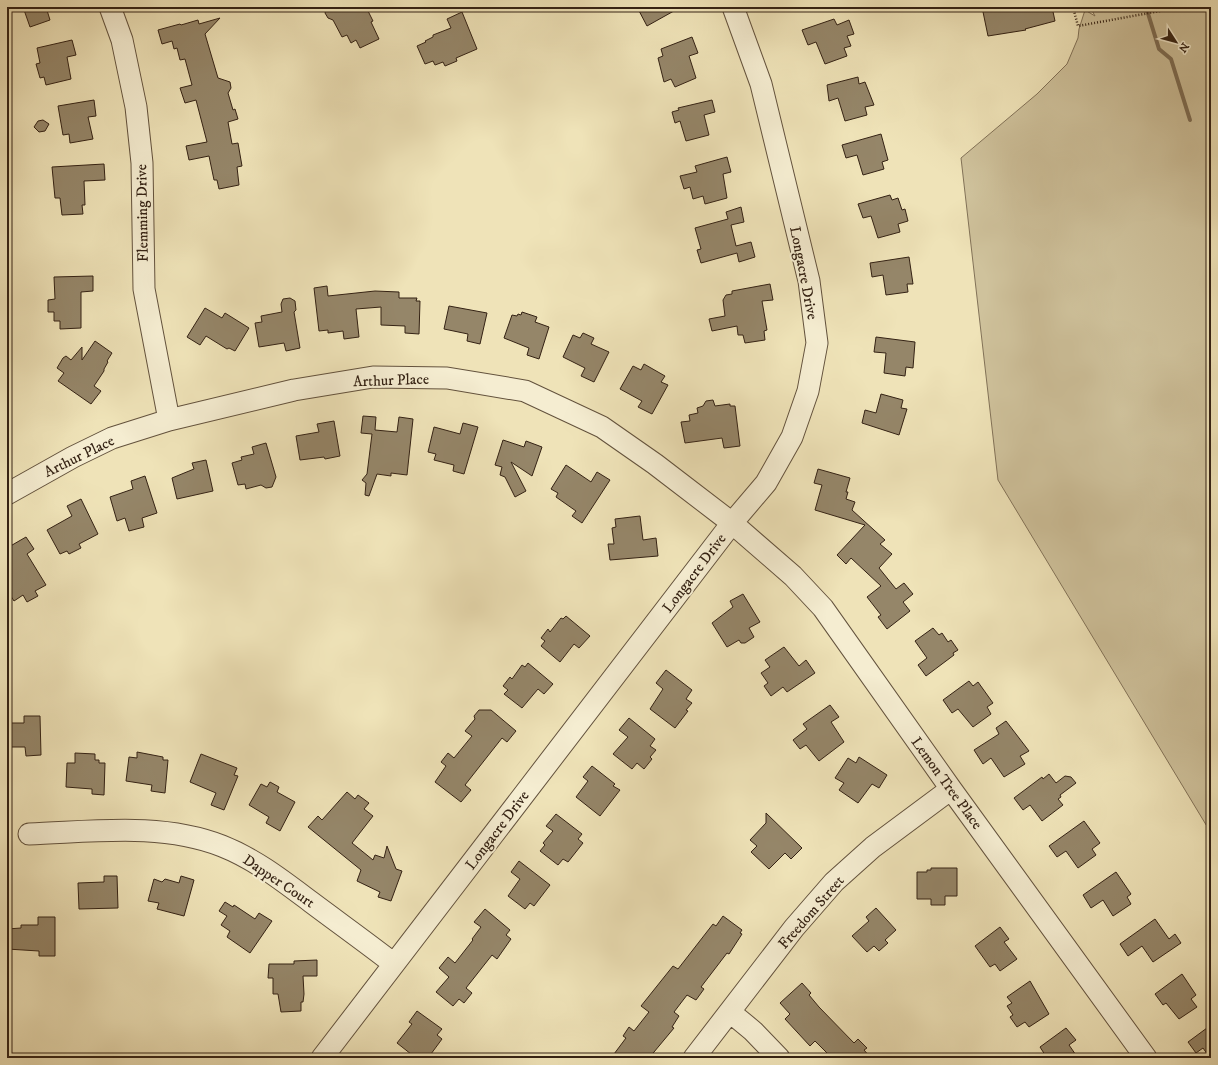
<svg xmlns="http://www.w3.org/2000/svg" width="1218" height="1065" font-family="'IM FELL DW Pica',serif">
	<rect width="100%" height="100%" fill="#efe3b8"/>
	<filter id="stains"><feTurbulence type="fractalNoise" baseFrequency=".005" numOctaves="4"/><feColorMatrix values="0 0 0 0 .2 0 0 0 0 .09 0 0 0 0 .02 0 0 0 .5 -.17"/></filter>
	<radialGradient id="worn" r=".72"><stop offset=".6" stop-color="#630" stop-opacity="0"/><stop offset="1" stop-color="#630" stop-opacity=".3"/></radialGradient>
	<path fill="#cfc29c" stroke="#827258" d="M 1090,7 L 1211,7 L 1211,833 L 998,480 L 961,158 L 1037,94 L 1067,64 L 1078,38 L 1079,29 L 1085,10 L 1095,16 Z"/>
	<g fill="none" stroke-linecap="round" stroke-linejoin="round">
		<path stroke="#7e6e55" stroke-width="4" d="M 1146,7 L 1159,49 L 1171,59 L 1190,120"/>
	</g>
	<path fill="#958669" stroke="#342214" d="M 23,7 L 46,7 L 50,20 L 30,27 Z
		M 330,7 L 366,7 L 373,21 L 371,22 L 379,39 L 360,48 L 356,40 L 351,43 L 347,35 L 342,37 L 333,20 L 328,18 L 325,13 L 326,9 Z
		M 637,7 L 681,7 L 647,26 Z
		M 982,7 L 1052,7 L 1055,21 L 1025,29 L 1026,30 L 988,36 Z
		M 462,12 L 477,49 L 456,58 L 457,61 L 445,66 L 443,62 L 435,65 L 433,61 L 425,64 L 417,46 L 426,42 L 425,41 L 433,37 L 433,35 L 451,28 L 447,19 Z
		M 220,18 L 205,34 L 218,78 L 230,82 L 231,88 L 228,93 L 233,110 L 235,109 L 238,119 L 228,122 L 232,144 L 238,143 L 242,166 L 237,167 L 239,185 L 219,189 L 217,180 L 214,180 L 209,156 L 189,160 L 186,146 L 207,142 L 196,100 L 185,103 L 180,88 L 192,85 L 185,59 L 180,60 L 177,48 L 174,49 L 172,41 L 162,44 L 158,30 L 180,24 L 181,25 L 198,20 L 199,24 Z
		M 834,19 L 837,25 L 849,20 L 854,34 L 847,36 L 851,46 L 844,48 L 847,56 L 825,64 L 816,42 L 808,45 L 802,30 Z
		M 692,37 L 698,53 L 689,56 L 696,78 L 675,87 L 671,79 L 664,82 L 658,58 L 663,56 L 661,49 Z
		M 72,40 L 76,55 L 67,57 L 71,79 L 46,85 L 44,77 L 40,78 L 36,64 L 40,63 L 37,48 Z
		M 858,77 L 859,84 L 865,82 L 874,105 L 865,107 L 867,115 L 845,121 L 838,98 L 829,101 L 827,85 Z
		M 94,100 L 96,116 L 88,117 L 93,139 L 70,143 L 69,134 L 63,135 L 58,106 Z
		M 712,100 L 715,112 L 704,115 L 709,135 L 686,141 L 680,121 L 675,123 L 672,112 L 679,110 L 678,108 Z
		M 43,120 L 49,124 L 45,131 L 39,132 L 34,127 L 38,121 Z
		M 881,134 L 888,160 L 882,162 L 884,169 L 863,175 L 857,155 L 846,158 L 842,145 Z
		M 727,157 L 731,172 L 723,174 L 727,198 L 705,204 L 703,196 L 693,199 L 690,187 L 684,189 L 680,176 L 697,172 L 695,166 Z
		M 104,164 L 105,180 L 84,181 L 85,205 L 82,205 L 83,214 L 62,215 L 60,198 L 55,198 L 52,167 Z
		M 890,195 L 892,200 L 898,198 L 902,210 L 905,209 L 908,221 L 898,224 L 900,232 L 878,238 L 871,216 L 863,218 L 858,204 Z
		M 741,207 L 744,222 L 731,225 L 736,246 L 751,242 L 755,257 L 739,262 L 737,253 L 701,263 L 697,250 L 701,249 L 695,228 L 728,219 L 726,212 Z
		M 909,257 L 913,284 L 907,284 L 908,292 L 886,295 L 883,275 L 872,277 L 870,263 Z
		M 93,276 L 93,291 L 81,292 L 81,328 L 60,329 L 60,321 L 54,321 L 54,312 L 48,312 L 48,300 L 55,299 L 54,277 Z
		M 770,284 L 773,300 L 762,301 L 767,330 L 764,331 L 765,340 L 745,343 L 743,335 L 738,335 L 737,326 L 712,331 L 709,319 L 725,316 L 723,300 L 726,295 L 732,294 L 732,291 Z
		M 327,286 L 328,296 L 375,291 L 399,292 L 399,298 L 417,298 L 416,301 L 420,301 L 419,334 L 405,333 L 405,326 L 381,325 L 381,307 L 356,309 L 359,337 L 344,339 L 343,331 L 328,333 L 328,330 L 319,331 L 314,288 Z
		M 290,298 L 295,301 L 296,310 L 294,312 L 300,348 L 286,351 L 284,343 L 259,347 L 255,323 L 262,322 L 261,316 L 282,312 L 281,304 L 283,299 Z
		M 449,306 L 487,313 L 480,344 L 467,341 L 468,334 L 444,329 Z
		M 205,308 L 222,318 L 225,313 L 249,328 L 235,351 L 229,348 L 227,349 L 206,336 L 200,345 L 187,337 Z
		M 522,312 L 537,317 L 535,322 L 549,327 L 539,359 L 527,355 L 529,348 L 504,338 L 512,315 L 517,316 L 518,314 L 521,315 Z
		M 583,333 L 594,338 L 591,344 L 609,352 L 594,382 L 581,376 L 585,368 L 563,357 L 573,335 L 580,338 Z
		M 876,337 L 915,342 L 913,368 L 906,367 L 905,376 L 884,373 L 886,353 L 874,352 Z
		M 95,341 L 112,353 L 107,361 L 108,362 L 104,369 L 104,371 L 94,386 L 101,391 L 91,404 L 58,381 L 64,373 L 57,368 L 63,358 L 66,356 L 71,360 L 82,347 L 82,360 Z
		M 644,364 L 665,376 L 661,382 L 668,385 L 652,414 L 638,407 L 642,401 L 620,389 L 633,366 L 641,370 Z
		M 881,394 L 903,400 L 901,408 L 907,409 L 899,435 L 862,423 L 865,410 L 876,413 Z
		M 713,400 L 715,406 L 730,404 L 730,406 L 735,406 L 740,446 L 724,448 L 722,438 L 685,443 L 681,422 L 690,421 L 689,415 L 698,413 L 697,408 L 703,406 L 706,401 Z
		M 363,416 L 376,417 L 375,430 L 397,432 L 399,417 L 413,419 L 407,475 L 391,473 L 391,476 L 377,474 L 369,496 L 365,495 L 366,483 L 362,480 L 367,474 L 372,434 L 361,433 Z
		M 334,421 L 340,456 L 325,459 L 324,457 L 300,460 L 296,436 L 319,432 L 317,424 Z
		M 463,423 L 478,427 L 464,474 L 453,471 L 454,465 L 434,460 L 436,454 L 428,452 L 434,427 L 460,434 Z
		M 503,440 L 524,447 L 526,441 L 542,447 L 532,476 L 511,462 L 526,491 L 515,497 L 505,477 L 500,475 L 502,467 L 495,465 Z
		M 266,443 L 276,477 L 272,487 L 266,488 L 261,485 L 246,489 L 245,484 L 238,485 L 232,463 L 242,460 L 241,457 L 254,454 L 252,447 Z
		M 206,460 L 213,491 L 177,499 L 172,478 L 194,469 L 192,463 Z
		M 566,465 L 591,482 L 597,472 L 610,480 L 582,523 L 572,516 L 576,511 L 556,497 L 558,493 L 551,489 Z
		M 818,469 L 850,478 L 846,492 L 848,492 L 846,499 L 855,502 L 852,510 L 885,540 L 880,544 L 892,554 L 879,568 L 896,589 L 904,583 L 913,594 L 903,602 L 910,611 L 887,629 L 878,617 L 881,615 L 867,597 L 881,586 L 851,558 L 846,564 L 837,555 L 865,525 L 815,510 L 822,485 L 814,483 Z
		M 145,476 L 157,513 L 142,518 L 144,527 L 129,531 L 125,518 L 117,521 L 110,497 L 133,489 L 131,481 Z
		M 81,499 L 98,534 L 79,544 L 81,548 L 69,554 L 67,551 L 60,554 L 47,530 L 72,516 L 67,506 Z
		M 640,516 L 643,540 L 656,538 L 658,556 L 610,560 L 608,544 L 614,544 L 612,528 L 616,527 L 615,519 Z
		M 26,537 L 34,549 L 27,554 L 46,585 L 35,591 L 38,596 L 27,602 L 23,595 L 14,601 L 7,590 L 7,548 Z
		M 743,594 L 760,622 L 749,628 L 754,637 L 745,643 L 741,643 L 739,640 L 727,647 L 712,623 L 733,607 L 730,601 Z
		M 566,616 L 590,636 L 579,648 L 574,644 L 560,662 L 541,646 L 545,641 L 541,638 L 548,629 L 550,632 L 561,618 L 563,619 Z
		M 933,628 L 939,635 L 942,633 L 948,642 L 951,640 L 958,650 L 953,653 L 954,655 L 926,676 L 918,665 L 927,658 L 915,641 Z
		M 784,647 L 799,666 L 806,660 L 815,673 L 787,692 L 783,687 L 771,696 L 764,686 L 768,683 L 761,673 L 770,667 L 765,660 Z
		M 528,663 L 553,684 L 544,694 L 538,689 L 522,708 L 504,694 L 508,690 L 503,686 L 510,677 L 512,679 L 522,665 L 525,667 Z
		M 666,670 L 692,690 L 686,699 L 692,703 L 686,710 L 688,711 L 675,728 L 650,709 L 663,689 L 656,683 Z
		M 969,681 L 973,686 L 978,682 L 993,703 L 987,707 L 991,714 L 973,727 L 958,709 L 952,713 L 943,700 Z
		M 830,705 L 839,717 L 831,722 L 844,742 L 819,761 L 806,745 L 800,749 L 793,740 L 807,729 L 803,724 Z
		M 479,710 L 491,710 L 516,731 L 507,742 L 502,738 L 465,785 L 471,790 L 461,802 L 435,782 L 446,766 L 441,762 L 448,753 L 454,758 L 472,736 L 465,731 L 475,719 L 474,716 Z
		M 24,716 L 40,716 L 41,755 L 26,756 L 25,747 L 7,747 L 7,723 L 24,723 Z
		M 629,718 L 655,739 L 650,746 L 656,750 L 650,757 L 652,759 L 644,769 L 637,763 L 632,769 L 613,754 L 628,737 L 619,730 Z
		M 1006,721 L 1029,751 L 1020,756 L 1025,764 L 1004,777 L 991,758 L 983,764 L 974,750 L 999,734 L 996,728 Z
		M 137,752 L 163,757 L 163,760 L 168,760 L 165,793 L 151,791 L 152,785 L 126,781 L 129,757 L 137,758 Z
		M 75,753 L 95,754 L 95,760 L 99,760 L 99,763 L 105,763 L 104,795 L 92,794 L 92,789 L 66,787 L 67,763 L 75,763 Z
		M 201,754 L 237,768 L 234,775 L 238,776 L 224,810 L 211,805 L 216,793 L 190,782 Z
		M 859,757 L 887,775 L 879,788 L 872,784 L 858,803 L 839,790 L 844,783 L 835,778 L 848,758 L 856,763 Z
		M 592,766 L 615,784 L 613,786 L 620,790 L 600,816 L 576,797 L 588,781 L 583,777 Z
		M 1049,774 L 1056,783 L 1065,776 L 1071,777 L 1076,783 L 1060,795 L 1061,797 L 1058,799 L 1063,805 L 1042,821 L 1030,805 L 1023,810 L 1014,798 L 1042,777 L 1043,779 Z
		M 270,782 L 279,787 L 277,792 L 295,802 L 280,831 L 266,823 L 269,817 L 249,805 L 261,784 L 267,787 Z
		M 347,792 L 355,799 L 358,795 L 369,803 L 364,809 L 373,816 L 352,843 L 373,860 L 375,855 L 384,858 L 387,846 L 396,869 L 402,871 L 391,901 L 378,897 L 380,892 L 357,881 L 361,870 L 308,827 L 318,816 L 322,820 Z
		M 766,813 L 802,848 L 791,859 L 785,853 L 769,869 L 751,852 L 757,846 L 750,840 L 766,823 Z
		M 556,814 L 582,834 L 578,839 L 583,843 L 568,862 L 563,859 L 558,865 L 540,851 L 545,845 L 543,843 L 553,831 L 546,826 Z
		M 1084,821 L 1100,843 L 1092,849 L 1096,855 L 1078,868 L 1066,851 L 1057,857 L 1049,846 Z
		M 519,861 L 550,885 L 534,906 L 530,903 L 525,909 L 508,896 L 520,879 L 511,872 Z
		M 931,868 L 957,868 L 957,896 L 945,896 L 945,905 L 931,905 L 931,899 L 917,899 L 917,872 L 927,872 L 927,870 L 931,870 Z
		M 1116,872 L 1131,894 L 1127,897 L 1131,904 L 1113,916 L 1103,900 L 1091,908 L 1083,895 Z
		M 104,876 L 117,876 L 118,908 L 79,909 L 78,883 L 104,882 Z
		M 181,876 L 194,880 L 184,916 L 157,909 L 159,903 L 148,901 L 154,879 L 162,882 L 165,879 L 179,883 Z
		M 225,902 L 233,907 L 234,905 L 255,919 L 259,913 L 272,921 L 250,953 L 227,937 L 230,931 L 221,925 L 227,916 L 219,911 Z
		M 876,908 L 896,930 L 885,940 L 888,943 L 879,951 L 874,946 L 867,952 L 852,936 L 869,921 L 866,917 Z
		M 485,909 L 510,930 L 506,935 L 511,939 L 497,959 L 492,955 L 466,988 L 472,993 L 464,1003 L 459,999 L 453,1006 L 436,992 L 449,977 L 439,968 L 448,957 L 455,963 L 473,940 L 472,939 L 481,927 L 474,922 Z
		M 723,916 L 742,930 L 740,933 L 742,934 L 729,954 L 727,953 L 701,987 L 704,989 L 696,1000 L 687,995 L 674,1012 L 679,1016 L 672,1027 L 674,1028 L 649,1058 L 611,1058 L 626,1038 L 623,1036 L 629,1027 L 634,1031 L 649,1012 L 641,1006 L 673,966 L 678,969 L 713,924 L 716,926 Z
		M 38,917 L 55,917 L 55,956 L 39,956 L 39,951 L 7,949 L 7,929 L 21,928 L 21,925 L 38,925 Z
		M 1155,919 L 1169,939 L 1175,934 L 1181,943 L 1153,962 L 1142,946 L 1128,956 L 1120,944 Z
		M 1000,927 L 1009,939 L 1004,942 L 1017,959 L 1000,971 L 995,964 L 990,967 L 975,946 Z
		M 317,960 L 317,976 L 303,976 L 304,994 L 303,1002 L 301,1002 L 301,1011 L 281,1012 L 278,994 L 273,994 L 273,978 L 268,978 L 269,964 L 294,964 L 294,961 Z
		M 1182,974 L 1196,995 L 1191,999 L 1197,1007 L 1179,1019 L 1166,1003 L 1163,1005 L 1155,994 Z
		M 1030,981 L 1049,1014 L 1029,1027 L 1025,1022 L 1017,1027 L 1010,1017 L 1013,1015 L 1007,1006 L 1012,1003 L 1007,997 Z
		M 802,983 L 811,993 L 809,995 L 819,1007 L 854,1043 L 858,1039 L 867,1048 L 864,1050 L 871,1058 L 832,1058 L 815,1041 L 810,1046 L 785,1019 L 790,1014 L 780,1003 Z
		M 417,1011 L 442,1029 L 437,1035 L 442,1039 L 428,1058 L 416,1058 L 397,1043 L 412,1024 L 409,1022 Z
		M 1211,1025 L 1211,1058 L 1210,1058 L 1203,1048 L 1196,1053 L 1188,1042 Z
		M 1066,1028 L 1076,1040 L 1069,1045 L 1078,1058 L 1047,1058 L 1040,1047 Z"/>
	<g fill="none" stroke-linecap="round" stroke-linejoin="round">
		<defs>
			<path id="minor" d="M 110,7 L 122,40 L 136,107 L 142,163 L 144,289 L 169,420
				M 7,494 L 73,457 L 112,438 L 169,420 L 294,390 L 373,377 L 447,378 L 525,391 L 602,427 L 655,464 L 732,523 L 793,576 L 823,608 L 951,789 L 1146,1058
				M 29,834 C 92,832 161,822 222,846 C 255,859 283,881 311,902 C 339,923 367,943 394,964
				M 730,1012 L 753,1031 L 779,1058
				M 322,1058 L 732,523 L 766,483 L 792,437 L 808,391 L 817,343 L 809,281 L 761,84 L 733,7
				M 694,1058 L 794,928 L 834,882 L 873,847 L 951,789"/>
		</defs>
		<use href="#minor" stroke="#63523d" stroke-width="23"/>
		<path stroke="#342214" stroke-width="2.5" stroke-dasharray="1 2" stroke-linecap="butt" d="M 1073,7 L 1078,26 L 1182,7"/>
		<use href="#minor" stroke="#f5edd1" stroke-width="21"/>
	</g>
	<g text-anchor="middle" stroke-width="4" stroke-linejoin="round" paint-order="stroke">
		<g font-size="15" fill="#342214" stroke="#f5edd1">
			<text transform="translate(142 213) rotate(-91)" y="5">Flemming Drive</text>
			<text transform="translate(804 273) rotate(79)" y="5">Longacre Drive</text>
			<text transform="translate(391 380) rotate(-2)" y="5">Arthur Place</text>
			<text transform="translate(79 456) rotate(-26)" y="5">Arthur Place</text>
			<text transform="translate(694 573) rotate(-53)" y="5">Longacre Drive</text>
			<text transform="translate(947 783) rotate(54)" y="5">Lemon Tree Place</text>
			<text transform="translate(497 830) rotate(-53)" y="5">Longacre Drive</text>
			<text transform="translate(279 881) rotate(34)" y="5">Dapper Court</text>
			<text transform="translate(811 912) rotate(-49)" y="5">Freedom Street</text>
		</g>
	</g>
	<rect width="1218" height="1065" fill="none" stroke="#efe3b8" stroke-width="24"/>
	<rect x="8" y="8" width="1202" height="1049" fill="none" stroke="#342214" stroke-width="2"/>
	<rect x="12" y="12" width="1194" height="1041" fill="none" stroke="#342214"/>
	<g transform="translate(1176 42) rotate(126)" stroke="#f5edd1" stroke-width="3" paint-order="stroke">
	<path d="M0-3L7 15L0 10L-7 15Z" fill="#342214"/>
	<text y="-6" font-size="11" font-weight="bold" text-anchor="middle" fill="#342214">N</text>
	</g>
	<rect width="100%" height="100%" filter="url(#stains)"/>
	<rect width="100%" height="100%" fill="url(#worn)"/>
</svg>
